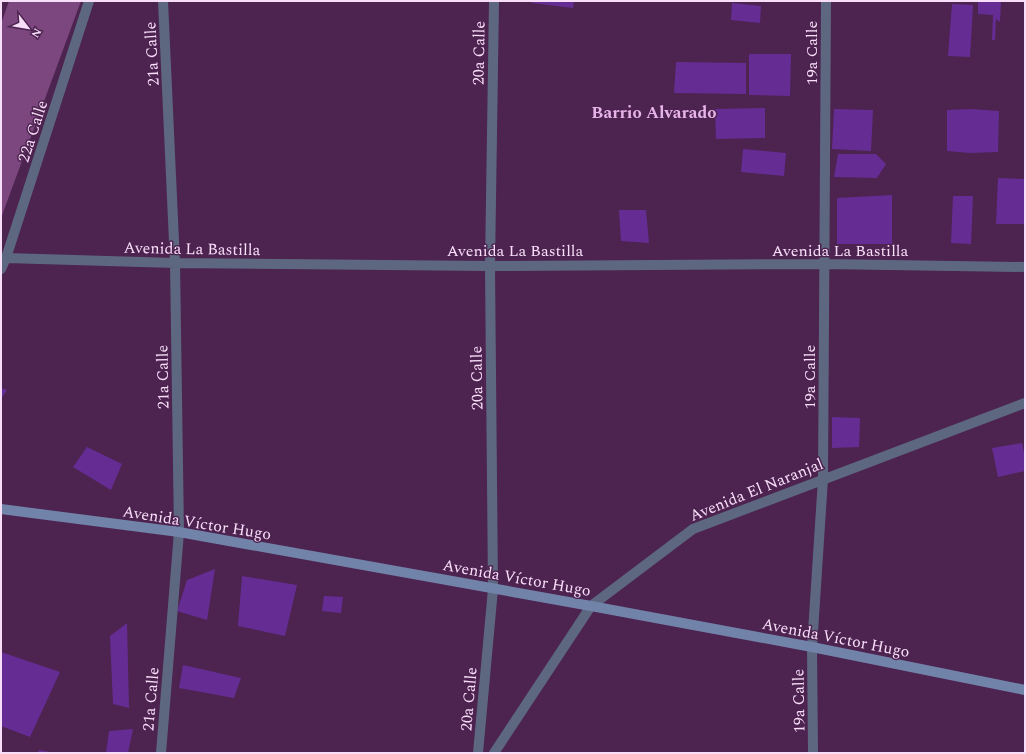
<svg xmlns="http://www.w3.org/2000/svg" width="1026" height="754" font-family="Spectral,serif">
	<rect width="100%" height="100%" fill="#4d2350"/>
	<path fill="#7c477f" d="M 9,1 L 81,1 L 1,218 L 1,24 Z"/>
	<path fill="#652d94" d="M 532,1 L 574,1 L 573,8 L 532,3 Z
		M 978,1 L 1001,1 L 1000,22 L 996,19 L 995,40 L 992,40 L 993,15 L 978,14 Z
		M 732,3 L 761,6 L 760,23 L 731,20 Z
		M 952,4 L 973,5 L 970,57 L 948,56 Z
		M 749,54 L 791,54 L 790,96 L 749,95 Z
		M 676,62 L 746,63 L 746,94 L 674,93 Z
		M 765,108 L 765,138 L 716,139 L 715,109 Z
		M 834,109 L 873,110 L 871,151 L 832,149 Z
		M 971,109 L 999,111 L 998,152 L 970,153 L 947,151 L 947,110 Z
		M 743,149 L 786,153 L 784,176 L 741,172 Z
		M 838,154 L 876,154 L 886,164 L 877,178 L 834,177 Z
		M 998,178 L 1025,179 L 1025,224 L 996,224 Z
		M 892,195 L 892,244 L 837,244 L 837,198 Z
		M 953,196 L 973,196 L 971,244 L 951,243 Z
		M 619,210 L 646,210 L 649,243 L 621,241 Z
		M 1,388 L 7,390 L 1,399 Z
		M 832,417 L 860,418 L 859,447 L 832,448 Z
		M 1022,443 L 1025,458 L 1025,471 L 998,477 L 992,448 Z
		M 87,447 L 122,464 L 111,490 L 73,467 Z
		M 215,569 L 207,620 L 177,611 L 187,580 Z
		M 242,576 L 297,585 L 285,636 L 238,626 Z
		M 324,596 L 343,597 L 341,613 L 322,611 Z
		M 127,623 L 129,708 L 113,704 L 110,636 Z
		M 1,652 L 60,672 L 30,737 L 1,726 Z
		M 183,665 L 241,678 L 234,698 L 179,688 Z
		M 133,729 L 128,753 L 106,753 L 109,731 Z
		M 39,750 L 50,752 L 50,753 L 38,753 Z"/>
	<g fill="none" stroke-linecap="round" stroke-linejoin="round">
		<path stroke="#5d6880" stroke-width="10" d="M 6,258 L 175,263 L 490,266 L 824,264 L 1025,267
			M 1,269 L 6,258 L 89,1
			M 161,753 L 179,532 L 175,263 L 163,1
			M 478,753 L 493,589 L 490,266 L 494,1
			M 494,753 L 591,606 L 693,529 L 1025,403
			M 813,753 L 812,647 L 823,479 L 826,1"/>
		<path stroke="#7183a9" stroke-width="10" d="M 1,509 L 179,532 L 591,606 L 812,647 L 1025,690"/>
	</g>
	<g text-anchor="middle" stroke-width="3" stroke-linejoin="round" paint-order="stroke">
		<g font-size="16" fill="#f8def9" stroke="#4d2350">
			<text transform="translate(478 53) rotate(-89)" y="6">20a Calle</text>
			<text transform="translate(811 53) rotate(-90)" y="6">19a Calle</text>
			<text transform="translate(151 54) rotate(-93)" y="6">21a Calle</text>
			<text transform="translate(32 131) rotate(-72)" y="6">22a Calle</text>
			<text transform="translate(192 248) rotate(1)" y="6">Avenida La Bastilla</text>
			<text x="515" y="256">Avenida La Bastilla</text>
			<text x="840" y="256">Avenida La Bastilla</text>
			<text transform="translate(162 377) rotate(-91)" y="6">21a Calle</text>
			<text transform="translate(809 377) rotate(-90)" y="6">19a Calle</text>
			<text transform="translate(476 378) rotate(-91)" y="6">20a Calle</text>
			<text transform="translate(756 489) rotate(-22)" y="6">Avenida El Naranjal</text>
			<text transform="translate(197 522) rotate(9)" y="6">Avenida Víctor Hugo</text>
			<text transform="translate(517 577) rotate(10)" y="6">Avenida Víctor Hugo</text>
			<text transform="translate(836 637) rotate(11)" y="6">Avenida Víctor Hugo</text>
			<text transform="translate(150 699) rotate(-85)" y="6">21a Calle</text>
			<text transform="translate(468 699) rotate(-85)" y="6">20a Calle</text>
			<text transform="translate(798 701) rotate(-91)" y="6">19a Calle</text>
		</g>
		<g font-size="17" font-weight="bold" fill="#e7b4e9" stroke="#4d2350">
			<text x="654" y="118">Barrio Alvarado</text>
		</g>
	</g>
	<rect width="1026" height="754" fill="none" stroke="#f8def9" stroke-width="4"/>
	<g transform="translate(28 28) rotate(121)" stroke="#4d2350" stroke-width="3" paint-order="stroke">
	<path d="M0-3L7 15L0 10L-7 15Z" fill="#f8def9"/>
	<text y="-6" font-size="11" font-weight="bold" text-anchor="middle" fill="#f8def9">N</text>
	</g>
</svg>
